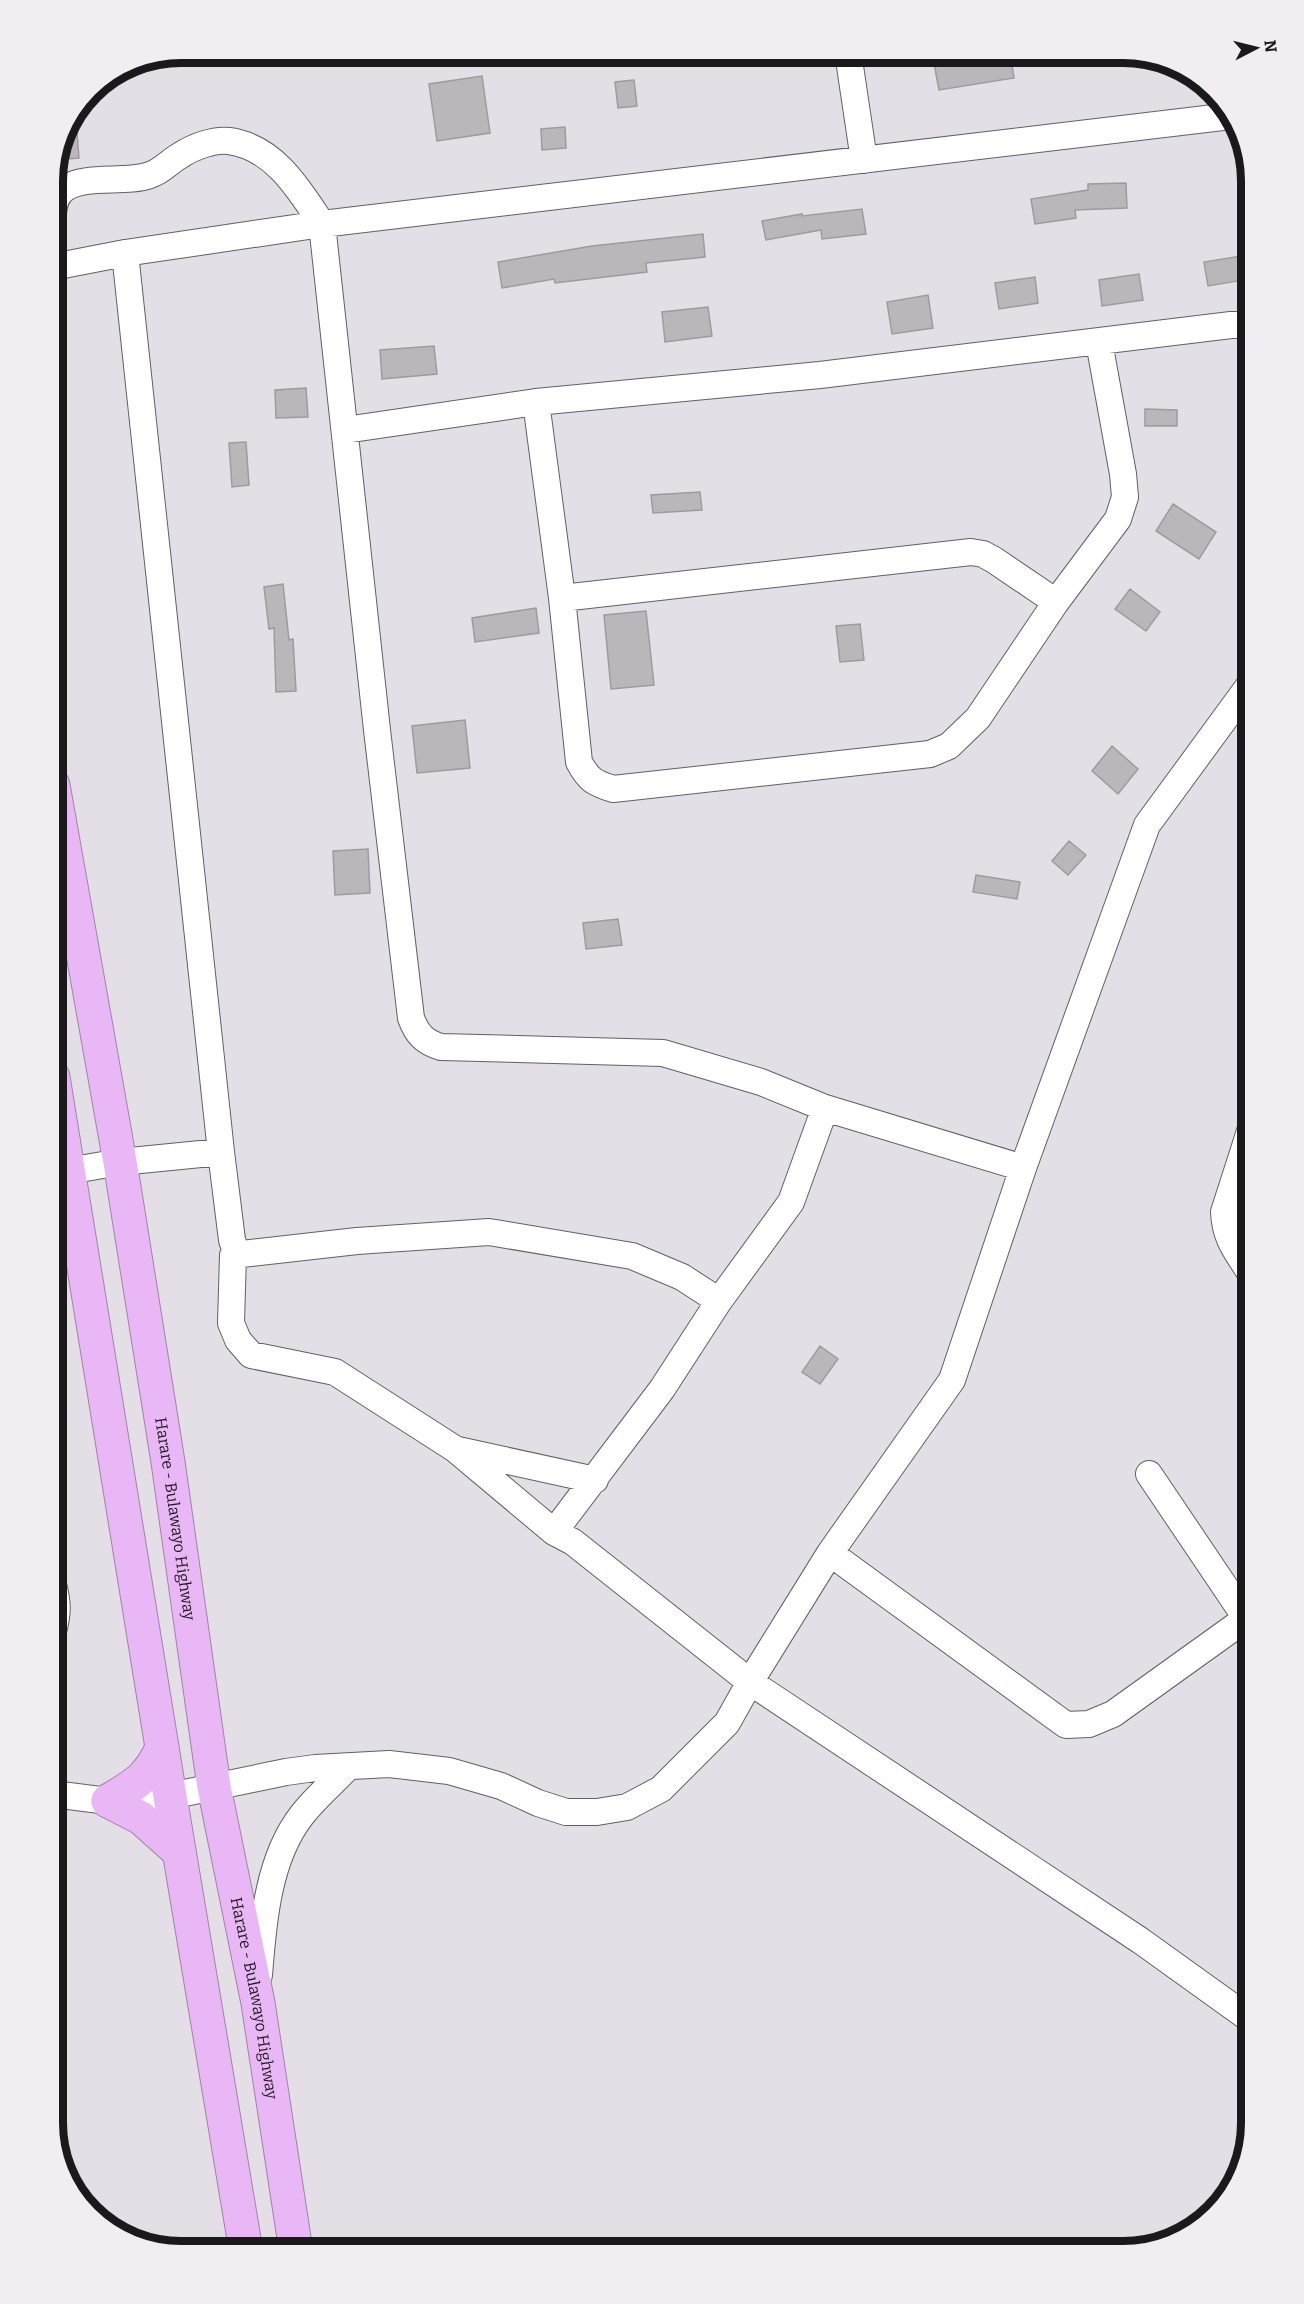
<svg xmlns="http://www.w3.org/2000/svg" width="1304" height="2304" font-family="Bitter,serif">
	<rect width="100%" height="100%" fill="#e4dfe6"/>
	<path fill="#bbb6bc" stroke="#9f9aa0" stroke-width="1.5" d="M 932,53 L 1010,53 L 1014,78 L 939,90 Z
		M 482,76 L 490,133 L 437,141 L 429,84 Z
		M 634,80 L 637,106 L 618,108 L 615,82 Z
		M 565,127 L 566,148 L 542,150 L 541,129 Z
		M 77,133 L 79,158 L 56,160 L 62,134 Z
		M 1126,183 L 1127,208 L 1075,210 L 1076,218 L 1035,224 L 1031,199 L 1088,190 L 1088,184 Z
		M 862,209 L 866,234 L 822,239 L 821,230 L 766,240 L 762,221 L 802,214 L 802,216 Z
		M 703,234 L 705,257 L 646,263 L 647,272 L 555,283 L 554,279 L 502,288 L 498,262 L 592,246 Z
		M 1247,255 L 1250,279 L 1208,286 L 1204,262 Z
		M 1139,274 L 1143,300 L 1102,306 L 1099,280 Z
		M 1035,277 L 1038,303 L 999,309 L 995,283 Z
		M 928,295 L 933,328 L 892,334 L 887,302 Z
		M 708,307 L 712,336 L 665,342 L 662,312 Z
		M 434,346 L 437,374 L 382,379 L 380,350 Z
		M 306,388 L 308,417 L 276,418 L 275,390 Z
		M 1145,409 L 1177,410 L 1177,426 L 1145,426 Z
		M 246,442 L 249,485 L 232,487 L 229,443 Z
		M 700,492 L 702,510 L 653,513 L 651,495 Z
		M 1173,504 L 1216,532 L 1199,559 L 1156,531 Z
		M 283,584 L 289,640 L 293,639 L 296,691 L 276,692 L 274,628 L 269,629 L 264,587 Z
		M 1130,589 L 1160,612 L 1146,631 L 1115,609 Z
		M 536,608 L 539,633 L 475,642 L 472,618 Z
		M 646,611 L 654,685 L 611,689 L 604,615 Z
		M 860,624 L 864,660 L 840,662 L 836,626 Z
		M 465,720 L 470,768 L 417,773 L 412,726 Z
		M 1112,746 L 1138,769 L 1118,794 L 1092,771 Z
		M 1069,841 L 1086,855 L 1068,875 L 1052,861 Z
		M 368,849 L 370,893 L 335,895 L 333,851 Z
		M 976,875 L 1020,882 L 1017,899 L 973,892 Z
		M 618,919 L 622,945 L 586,949 L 583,923 Z
		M 820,1346 L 838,1359 L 820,1384 L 802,1372 Z"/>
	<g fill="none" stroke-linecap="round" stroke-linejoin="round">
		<defs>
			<path id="minor" d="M 848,53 L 864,160
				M 53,213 C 54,203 56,195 64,189 C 85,174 125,184 150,175 C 162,171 170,161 181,155 C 193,147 214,139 229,141 C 274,147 299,189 322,224 L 377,730 L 411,1018 C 417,1034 424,1042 441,1047 L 663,1053 L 761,1082 L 825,1108 L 1023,1168
				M 125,253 L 221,1152 L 232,1240 L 235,1249 L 233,1255 L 231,1323 L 238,1340 L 251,1355 L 335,1372 L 455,1449 L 554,1532 L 573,1542 L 750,1682 L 830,1553 L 952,1380 L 1023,1168 L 1147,825 L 1251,683
				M 53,267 L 125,253 L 322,224 L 1231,116
				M 536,402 L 562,598 L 579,762 C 589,781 595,783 613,789 L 930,754 L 949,746 L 978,718 L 1056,602 L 1118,519 L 1125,497 L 1123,474 L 1099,342
				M 345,430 L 536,402 L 820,375 L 1231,325 L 1251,325
				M 562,598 L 971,552 L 983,554 L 994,560 L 1056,602
				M 68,1171 L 120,1162 L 221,1152
				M 233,1255 L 357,1241 L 489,1232 L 632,1256 L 682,1277 L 719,1301
				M 1251,1274 C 1237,1252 1225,1239 1224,1212 L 1251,1128
				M 458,1450 L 595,1480
				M 1149,1474 L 1246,1618
				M 554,1532 L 662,1389 L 719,1301 L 791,1202 L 825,1108
				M 830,1553 L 1066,1725 L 1089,1724 L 1113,1714 L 1251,1615
				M 53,1631 C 58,1614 58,1602 53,1585
				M 53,1794 L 108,1801 L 170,1796 L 286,1772 L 315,1768 L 389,1764 L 449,1771 L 501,1786 L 538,1803 L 566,1812 L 597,1812 L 627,1807 L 661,1789 L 727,1723 L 750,1682 L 1141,1941 L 1251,2020
				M 259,1975 C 263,1923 268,1858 302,1815 C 315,1798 333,1783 347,1768"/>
			<g id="highway">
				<path id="s1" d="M 53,785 L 120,1162 L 168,1462 L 214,1787 L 258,2003 L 296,2251"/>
				<path d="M 53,1077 C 117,1469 179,1860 246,2251"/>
				<path d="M 108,1801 L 141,1818 L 178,1851"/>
				<path d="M 108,1801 C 136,1784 148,1778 162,1748"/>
			</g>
		</defs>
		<use href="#minor" stroke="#635f64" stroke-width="28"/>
		<use href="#highway" stroke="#a280aa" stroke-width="35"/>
		<use href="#minor" stroke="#fff" stroke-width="26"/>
		<use href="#highway" stroke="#eab7f6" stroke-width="33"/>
	</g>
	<g text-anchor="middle" stroke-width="4.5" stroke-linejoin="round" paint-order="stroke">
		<g font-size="16" fill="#1b191c" stroke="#f2ecf3">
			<text dy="6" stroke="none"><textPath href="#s1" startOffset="744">Harare - Bulawayo Highway</textPath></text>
			<text dy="6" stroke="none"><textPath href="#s1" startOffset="1230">Harare - Bulawayo Highway</textPath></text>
		</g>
	</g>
	<path d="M0 0H1304V2304H0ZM181 63H1123A118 118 0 0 1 1241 181V2123A118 118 0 0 1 1123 2241H181A118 118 0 0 1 63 2123V181A118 118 0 0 1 181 63Z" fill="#f2ecf3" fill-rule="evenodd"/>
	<path fill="none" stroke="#1b191c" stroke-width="8" d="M181 63H1123A118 118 0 0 1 1241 181V2123A118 118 0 0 1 1123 2241H181A118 118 0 0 1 63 2123V181A118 118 0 0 1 181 63Z"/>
	<g transform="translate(1256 48) rotate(83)" stroke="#f2ecf3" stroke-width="4.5" paint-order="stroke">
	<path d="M0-4.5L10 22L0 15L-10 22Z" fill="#1b191c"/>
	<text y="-9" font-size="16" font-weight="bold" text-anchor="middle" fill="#1b191c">N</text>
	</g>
</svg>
